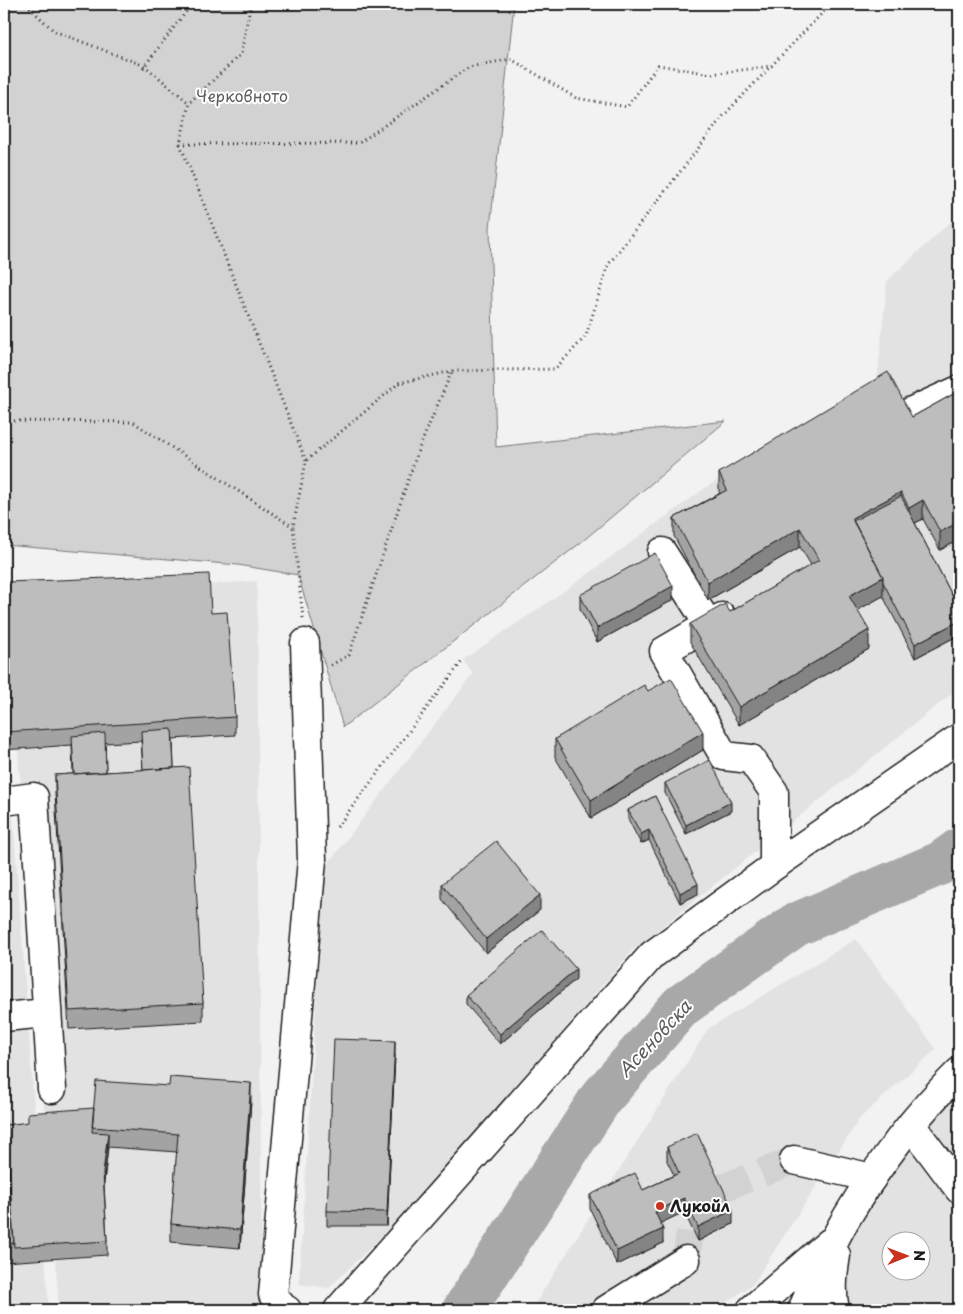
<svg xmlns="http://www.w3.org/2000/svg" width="963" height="1314" font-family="'Playpen Sans',sans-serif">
	<rect width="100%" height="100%" fill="#f2f2f2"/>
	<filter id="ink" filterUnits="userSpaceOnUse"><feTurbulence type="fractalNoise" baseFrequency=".02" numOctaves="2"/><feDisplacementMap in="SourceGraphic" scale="10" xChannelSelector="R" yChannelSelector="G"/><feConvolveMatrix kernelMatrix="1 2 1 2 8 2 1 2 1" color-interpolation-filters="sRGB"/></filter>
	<g filter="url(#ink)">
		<path fill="#e2e2e2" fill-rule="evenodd" d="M 959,214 L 959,688 L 632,951 L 407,1212 L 329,1288 L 299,1284 L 324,869 L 473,674 L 463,660 L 573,585 L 705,488 L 877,383 L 887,281 Z
			M 257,581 L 262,1304 L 186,1310 L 59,1310 L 7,600 Z
			M 4,692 L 49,1310 L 4,1310 Z
			M 856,939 L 936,1049 L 860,1118 L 753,1284 L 715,1310 L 531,1310 L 708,1029 Z
			M 959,1072 L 959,1310 L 835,1310 L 837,1249 ZM 890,1242 L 920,1242 L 920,1272 L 890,1272 Z"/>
		<path fill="#d2d2d2" stroke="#777" d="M 4,4 L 514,4 L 490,228 L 496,447 L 726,421 L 579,544 L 343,727 L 298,575 L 238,565 L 4,545 Z"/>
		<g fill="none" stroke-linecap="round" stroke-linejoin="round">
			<path stroke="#a8a8a8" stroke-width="44" d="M 464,1310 L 601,1098 L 681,1006 L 795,925 L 941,863 L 959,850"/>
			<path stroke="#d2d2d2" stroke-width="28" stroke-dasharray="28 14" stroke-linecap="butt" d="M 686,1260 L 691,1226 L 717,1190 L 794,1160"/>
			<defs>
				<path id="minor" d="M 910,412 L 959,390
					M 662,552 L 709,625
					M 722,617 L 664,651 L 724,756 L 751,759 L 774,792 L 774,866
					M 4,801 L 34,797 L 52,1089
					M 4,1017 L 47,1013
					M 911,1125 L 959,1189
					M 794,1160 L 872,1178
					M 287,1310 L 283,1308 L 273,1295 L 312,860 L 305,643
					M 338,1310 L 652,955 L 774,866 L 959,738
					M 606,1310 L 686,1260"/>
				<path id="major" d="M 751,1310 L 829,1243
					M 802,1310 C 816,1279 829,1247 847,1217 C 878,1165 916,1114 959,1072
					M 835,1310 C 831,1291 833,1274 836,1255"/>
			</defs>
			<use href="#minor" stroke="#1c1c1c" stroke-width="31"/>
			<use href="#major" stroke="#1c1c1c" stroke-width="31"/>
			<path stroke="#1c1c1c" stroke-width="3" stroke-dasharray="1 4" stroke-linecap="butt" d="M 26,4 L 54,31 L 145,66 L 189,103
				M 253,4 L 249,12 L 241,54 L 189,103 L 180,144 L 306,461
				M 143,68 L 192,4
				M 180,144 L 359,143 L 469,67 L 511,59 L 576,98 L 627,107 L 658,65 L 711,74 L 772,66
				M 4,421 L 133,422 L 293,527
				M 303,618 L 293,527 L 306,461 L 399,383 L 452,371 L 555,369 L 586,336 L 608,265 L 724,115 L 831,4
				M 331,665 L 349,655 L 418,451 L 452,371
				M 337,827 L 463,660"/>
			<use href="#minor" stroke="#fff" stroke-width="28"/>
			<use href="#major" stroke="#fff" stroke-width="28"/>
		</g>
		<path fill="#a3a3a3" stroke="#1c1c1c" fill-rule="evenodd" d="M 959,391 L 959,540 L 940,550 L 923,519 L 915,523 L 959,609 L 959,635 L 915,658 L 883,596 L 857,610 L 869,649 L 739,725 L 690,642 L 690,624 L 730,612 L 811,565 L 800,547 L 708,600 L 674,536 L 674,518 L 720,493 L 719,491 L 719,473 L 912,417 Z
			M 7,582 L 211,613 L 235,717 L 235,735 L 173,739 L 174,768 L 203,1003 L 203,1021 L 69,1029 L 55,793 L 55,775 L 73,774 L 72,745 L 4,750 L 4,626 L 8,626 ZM 141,741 L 143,770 L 106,772 L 105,743 Z
			M 580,595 L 673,600 L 597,642 L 580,609 Z
			M 648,691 L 703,750 L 591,818 L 555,757 L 555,739 Z
			M 665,783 L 731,811 L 686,834 L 665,793 Z
			M 655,796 L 698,894 L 680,903 L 649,840 L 641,844 L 628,819 L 628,810 Z
			M 442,884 L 540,910 L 486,953 L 442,899 Z
			M 576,979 L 500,1044 L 466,1004 L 466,995 Z
			M 395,1055 L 387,1226 L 327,1226 L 327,1211 Z
			M 251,1101 L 240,1248 L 171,1242 L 171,1224 L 177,1152 L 108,1147 L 104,1183 L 107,1241 L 107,1255 L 4,1262 L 4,1108 L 6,1125 Z
			M 667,1147 L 733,1224 L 698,1241 L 684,1212 L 660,1223 L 663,1243 L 617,1265 L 590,1209 L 590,1195 L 643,1190 L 674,1175 L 667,1161 Z"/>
		<path fill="#848484" stroke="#1c1c1c" d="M 901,492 L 901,510 L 857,533 L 852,518 Z
			M 923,500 L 923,519 L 909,526 L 909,508 Z
			M 959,522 L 959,540 L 940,550 L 940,532 Z
			M 800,528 L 800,547 L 708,600 L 708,582 Z
			M 883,577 L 883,596 L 849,615 L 849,596 Z
			M 673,586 L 673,600 L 597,642 L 597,628 Z
			M 959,621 L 959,635 L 915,658 L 915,644 Z
			M 869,630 L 869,649 L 739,725 L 739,707 Z
			M 703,732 L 703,750 L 591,818 L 591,800 Z
			M 731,802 L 731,811 L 686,834 L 686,825 Z
			M 649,830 L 649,840 L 641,844 L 641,834 Z
			M 698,884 L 698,894 L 680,903 L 680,893 Z
			M 540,895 L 540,910 L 486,953 L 486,939 Z
			M 576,969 L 576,979 L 500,1044 L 500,1034 Z
			M 395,1041 L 395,1055 L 387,1226 L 387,1212 Z
			M 251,1083 L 251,1101 L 240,1248 L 240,1230 Z
			M 108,1133 L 108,1147 L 103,1187 L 103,1173 Z
			M 684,1198 L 684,1212 L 655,1226 L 655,1212 Z
			M 733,1210 L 733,1224 L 698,1241 L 698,1227 Z
			M 663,1229 L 663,1243 L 617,1265 L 617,1251 Z"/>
		<path fill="#bdbdbd" stroke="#1c1c1c" d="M 888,372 L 912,417 L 959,391 L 959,522 L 940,532 L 923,500 L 909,508 L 901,492 L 852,518 L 883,577 L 849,596 L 869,630 L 739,707 L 690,624 L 725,604 L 730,612 L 819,560 L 800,528 L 708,582 L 674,518 L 727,490 L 719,473 Z
			M 901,496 L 959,609 L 959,621 L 915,644 L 883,582 L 883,577 L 853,521 Z
			M 655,553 L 673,586 L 597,628 L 580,595 Z
			M 209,574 L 211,613 L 227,612 L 235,717 L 4,732 L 4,626 L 9,626 L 7,582 Z
			M 671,678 L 703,732 L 591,800 L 555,739 L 644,685 L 648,691 Z
			M 172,729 L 174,768 L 143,770 L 141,731 Z
			M 105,733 L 106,772 L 74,774 L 72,736 Z
			M 710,760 L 731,802 L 686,825 L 665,783 Z
			M 189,767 L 203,1003 L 69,1011 L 55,775 Z
			M 655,796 L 698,884 L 680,893 L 649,830 L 641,834 L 628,810 Z
			M 496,841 L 540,895 L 486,939 L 442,884 Z
			M 542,930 L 576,969 L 500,1034 L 466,995 Z
			M 334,1039 L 395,1041 L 387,1212 L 327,1211 Z
			M 170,1077 L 251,1083 L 240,1230 L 171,1224 L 178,1134 L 92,1127 L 96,1081 L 169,1086 Z
			M 4,1108 L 5,1108 L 14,1243 L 4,1244 Z
			M 94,1108 L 92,1132 L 108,1133 L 103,1173 L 107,1241 L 14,1247 L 6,1125 L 28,1122 L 28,1113 Z
			M 697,1133 L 733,1210 L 698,1227 L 684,1198 L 655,1212 L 663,1229 L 617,1251 L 590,1195 L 635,1173 L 643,1190 L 679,1173 L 667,1147 Z"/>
	</g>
	<circle fill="#c8321e" stroke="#fff" stroke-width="2" cx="660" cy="1206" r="5"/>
	<g text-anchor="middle" stroke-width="4" stroke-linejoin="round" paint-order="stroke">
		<g font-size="16" fill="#5c5c5c" stroke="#fff">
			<text x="242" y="102">Черковното</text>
		</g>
		<g font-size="16" font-weight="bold" fill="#1c1c1c" stroke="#fff" text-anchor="start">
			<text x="670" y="1212">Лукойл</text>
		</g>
		<g font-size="18" font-style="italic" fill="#5b5b5b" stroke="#fff">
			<text transform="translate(655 1039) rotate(-47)" y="6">Асеновска</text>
		</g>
	</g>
	<rect width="963" height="1314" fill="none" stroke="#fff" stroke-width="20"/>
	<rect x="10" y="10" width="943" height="1294" fill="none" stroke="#1c1c1c" stroke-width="2" filter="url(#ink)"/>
	<g transform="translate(906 1256) rotate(89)"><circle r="24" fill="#ffffff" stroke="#a4a4a4"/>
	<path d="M0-4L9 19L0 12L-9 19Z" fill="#c8321e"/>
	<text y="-8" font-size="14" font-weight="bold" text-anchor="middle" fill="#1c1c1c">N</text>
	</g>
</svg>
